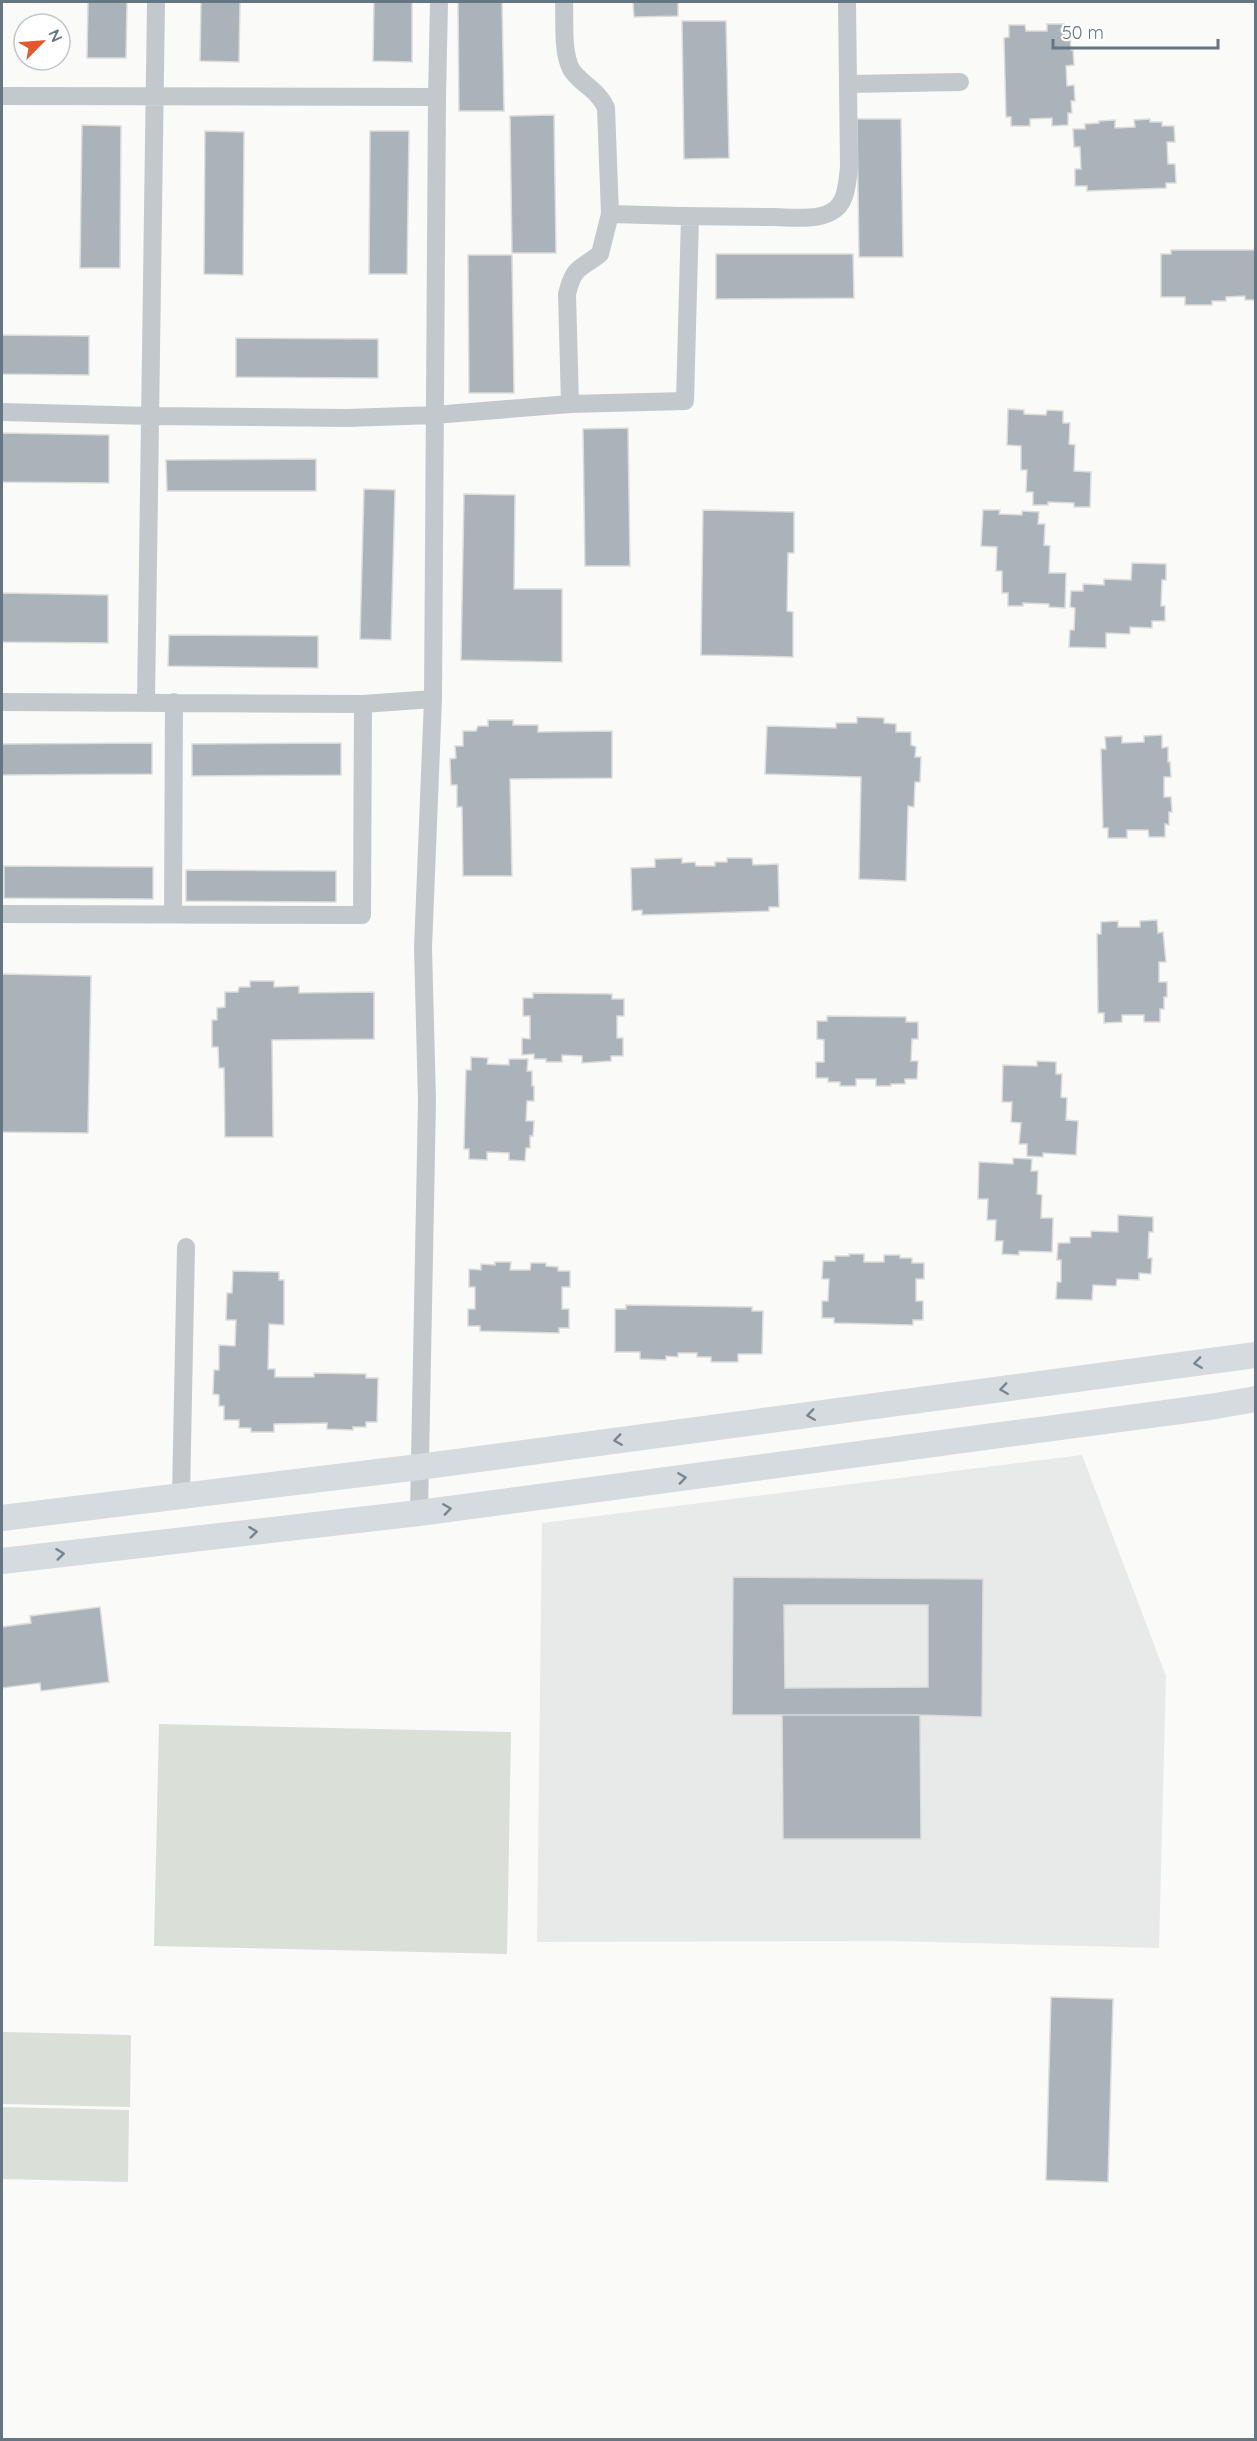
<svg xmlns="http://www.w3.org/2000/svg" width="1257" height="2441" font-family="Quicksand,sans-serif">
	<rect width="100%" height="100%" fill="#fafaf8"/>
	<path fill="#e8e9e9" d="M 1082,1455 L 1166,1676 L 1159,1948 L 890,1941 L 537,1942 L 542,1523 Z"/>
	<path fill="#dadfd7" d="M 159,1724 L 511,1732 L 507,1954 L 154,1946 Z
		M 2,2032 L 131,2035 L 130,2107 L 2,2104 Z
		M 2,2107 L 129,2110 L 128,2182 L 2,2179 Z"/>
	<path fill="#aab3b9" stroke="#dcdcda" stroke-width="1.5" fill-rule="evenodd" d="M 88,2 L 127,2 L 126,58 L 87,58 Z
		M 201,2 L 240,2 L 239,62 L 200,61 Z
		M 374,2 L 412,2 L 412,62 L 373,61 Z
		M 458,2 L 502,2 L 504,111 L 459,111 Z
		M 633,2 L 678,2 L 678,16 L 634,17 Z
		M 682,21 L 726,21 L 729,158 L 684,159 Z
		M 1047,24 L 1065,24 L 1066,36 L 1070,36 L 1071,50 L 1073,50 L 1074,65 L 1066,66 L 1067,86 L 1074,85 L 1075,101 L 1071,101 L 1072,113 L 1068,113 L 1068,125 L 1052,126 L 1052,118 L 1030,119 L 1030,126 L 1011,126 L 1011,117 L 1006,117 L 1004,38 L 1009,37 L 1009,25 L 1025,25 L 1026,31 L 1047,31 Z
		M 554,115 L 556,253 L 512,253 L 510,116 Z
		M 857,119 L 901,119 L 903,257 L 859,257 Z
		M 1150,119 L 1150,122 L 1162,122 L 1162,126 L 1174,126 L 1175,142 L 1167,142 L 1168,164 L 1175,164 L 1176,183 L 1166,183 L 1166,188 L 1087,191 L 1087,186 L 1075,186 L 1075,169 L 1081,169 L 1080,147 L 1074,147 L 1073,129 L 1085,129 L 1085,124 L 1099,123 L 1099,121 L 1115,120 L 1115,128 L 1135,127 L 1134,120 Z
		M 82,125 L 121,126 L 120,268 L 80,268 Z
		M 205,131 L 244,132 L 243,275 L 204,274 Z
		M 370,131 L 409,131 L 407,274 L 369,274 Z
		M 1171,250 L 1256,250 L 1256,300 L 1245,300 L 1245,296 L 1226,297 L 1226,301 L 1212,301 L 1212,305 L 1185,305 L 1185,297 L 1161,297 L 1161,254 L 1171,254 Z
		M 716,254 L 853,254 L 854,298 L 716,299 Z
		M 468,255 L 512,255 L 514,393 L 469,393 Z
		M 2,335 L 89,336 L 89,375 L 2,374 Z
		M 236,338 L 378,339 L 378,378 L 236,377 Z
		M 1008,409 L 1024,410 L 1024,414 L 1046,415 L 1047,410 L 1063,411 L 1063,423 L 1070,423 L 1069,444 L 1075,445 L 1074,471 L 1091,472 L 1090,507 L 1074,507 L 1074,503 L 1048,502 L 1048,505 L 1033,505 L 1033,492 L 1026,492 L 1027,470 L 1021,470 L 1021,446 L 1007,445 Z
		M 628,428 L 630,566 L 585,566 L 583,429 Z
		M 2,433 L 109,435 L 109,483 L 2,482 Z
		M 316,459 L 316,491 L 167,491 L 166,460 Z
		M 364,489 L 395,490 L 391,640 L 360,639 Z
		M 464,494 L 515,495 L 514,589 L 562,589 L 562,662 L 461,660 Z
		M 703,510 L 794,512 L 794,553 L 788,553 L 787,611 L 793,612 L 793,657 L 701,655 Z
		M 983,510 L 1000,510 L 999,514 L 1022,515 L 1022,511 L 1039,512 L 1038,524 L 1045,524 L 1044,545 L 1050,546 L 1049,573 L 1066,573 L 1065,608 L 1049,607 L 1049,604 L 1023,603 L 1023,606 L 1008,606 L 1008,593 L 1002,593 L 1002,571 L 996,571 L 997,547 L 981,546 Z
		M 1132,563 L 1166,564 L 1166,580 L 1162,580 L 1161,606 L 1165,606 L 1165,621 L 1152,621 L 1152,628 L 1130,627 L 1130,634 L 1106,633 L 1106,648 L 1069,647 L 1070,630 L 1074,630 L 1075,608 L 1070,607 L 1071,591 L 1083,591 L 1083,584 L 1104,585 L 1104,579 L 1131,580 Z
		M 2,593 L 108,595 L 108,643 L 2,642 Z
		M 169,635 L 318,636 L 318,668 L 168,666 Z
		M 857,717 L 884,718 L 884,723 L 896,724 L 896,732 L 911,732 L 911,745 L 916,747 L 915,757 L 921,757 L 920,782 L 915,782 L 914,807 L 908,806 L 906,881 L 859,879 L 861,777 L 765,774 L 767,726 L 836,728 L 836,723 L 857,723 Z
		M 488,720 L 513,720 L 513,725 L 538,725 L 538,732 L 612,731 L 612,778 L 510,779 L 512,876 L 463,876 L 462,807 L 457,807 L 457,785 L 451,785 L 450,759 L 456,758 L 455,746 L 463,746 L 463,731 L 476,731 L 478,726 L 488,726 Z
		M 1162,735 L 1162,748 L 1168,747 L 1168,762 L 1170,762 L 1171,777 L 1164,777 L 1164,797 L 1171,797 L 1172,812 L 1169,812 L 1169,825 L 1165,824 L 1165,837 L 1149,837 L 1148,830 L 1127,830 L 1127,838 L 1108,838 L 1108,828 L 1103,828 L 1101,749 L 1106,749 L 1105,737 L 1122,736 L 1122,743 L 1144,742 L 1144,736 Z
		M 152,743 L 152,774 L 2,775 L 2,744 Z
		M 341,743 L 341,775 L 192,776 L 192,744 Z
		M 682,858 L 682,863 L 695,862 L 696,866 L 715,866 L 715,862 L 727,862 L 727,858 L 752,858 L 753,865 L 778,864 L 779,907 L 769,907 L 769,911 L 642,915 L 642,910 L 632,911 L 631,868 L 655,867 L 655,859 Z
		M 4,866 L 153,867 L 153,899 L 4,898 Z
		M 186,870 L 336,871 L 336,902 L 186,901 Z
		M 1157,920 L 1158,933 L 1163,932 L 1166,962 L 1159,962 L 1159,982 L 1167,982 L 1167,997 L 1164,997 L 1164,1009 L 1160,1009 L 1160,1022 L 1144,1022 L 1144,1015 L 1122,1015 L 1122,1022 L 1104,1023 L 1104,1013 L 1098,1013 L 1097,934 L 1101,934 L 1101,922 L 1118,921 L 1118,927 L 1140,927 L 1140,921 Z
		M 2,974 L 91,976 L 88,1133 L 2,1132 Z
		M 250,981 L 274,981 L 274,987 L 299,986 L 299,993 L 374,992 L 374,1039 L 272,1040 L 273,1137 L 225,1137 L 224,1068 L 219,1068 L 218,1047 L 212,1047 L 212,1020 L 217,1020 L 217,1008 L 225,1007 L 225,992 L 238,992 L 239,987 L 250,987 Z
		M 533,993 L 612,994 L 612,999 L 624,999 L 624,1016 L 617,1016 L 617,1038 L 623,1038 L 623,1056 L 611,1056 L 611,1061 L 582,1063 L 582,1056 L 562,1055 L 562,1062 L 546,1062 L 546,1059 L 534,1059 L 534,1054 L 522,1055 L 522,1038 L 530,1039 L 530,1016 L 523,1016 L 523,998 L 533,998 Z
		M 827,1016 L 906,1017 L 906,1022 L 918,1022 L 918,1039 L 912,1039 L 911,1061 L 918,1061 L 917,1079 L 905,1079 L 905,1084 L 891,1084 L 891,1086 L 876,1086 L 876,1079 L 856,1079 L 856,1086 L 840,1086 L 840,1082 L 828,1082 L 828,1078 L 816,1078 L 816,1062 L 824,1062 L 824,1040 L 817,1039 L 817,1021 L 827,1021 Z
		M 471,1057 L 488,1058 L 487,1064 L 509,1065 L 509,1059 L 528,1059 L 527,1071 L 532,1071 L 532,1086 L 534,1086 L 534,1101 L 527,1101 L 526,1121 L 534,1121 L 533,1136 L 530,1136 L 530,1148 L 526,1148 L 525,1161 L 509,1160 L 509,1153 L 487,1152 L 487,1160 L 469,1159 L 469,1149 L 464,1149 L 466,1070 L 471,1070 Z
		M 1037,1061 L 1056,1062 L 1056,1074 L 1062,1074 L 1061,1097 L 1067,1098 L 1066,1120 L 1078,1121 L 1076,1155 L 1043,1153 L 1043,1157 L 1027,1156 L 1027,1144 L 1019,1144 L 1021,1123 L 1011,1122 L 1012,1102 L 1002,1102 L 1003,1065 L 1037,1066 Z
		M 1013,1158 L 1032,1159 L 1031,1171 L 1038,1171 L 1037,1194 L 1042,1195 L 1041,1218 L 1053,1218 L 1052,1252 L 1019,1251 L 1019,1255 L 1002,1254 L 1003,1241 L 995,1241 L 996,1220 L 987,1220 L 988,1199 L 978,1199 L 979,1162 L 1013,1164 Z
		M 1118,1215 L 1153,1217 L 1153,1232 L 1149,1232 L 1148,1258 L 1152,1258 L 1151,1274 L 1139,1273 L 1139,1280 L 1117,1279 L 1116,1286 L 1093,1285 L 1092,1300 L 1056,1299 L 1057,1282 L 1061,1282 L 1061,1260 L 1057,1260 L 1058,1243 L 1070,1243 L 1070,1237 L 1091,1237 L 1091,1231 L 1118,1232 Z
		M 849,1254 L 864,1254 L 864,1262 L 884,1262 L 884,1255 L 900,1255 L 900,1258 L 912,1258 L 912,1263 L 924,1263 L 924,1279 L 916,1279 L 916,1301 L 923,1301 L 923,1320 L 913,1320 L 913,1325 L 834,1323 L 834,1318 L 822,1318 L 822,1301 L 828,1301 L 829,1279 L 822,1279 L 823,1261 L 835,1261 L 835,1256 L 849,1256 Z
		M 495,1262 L 511,1262 L 510,1270 L 530,1270 L 531,1263 L 546,1263 L 546,1266 L 558,1267 L 558,1271 L 570,1271 L 570,1287 L 562,1287 L 562,1309 L 569,1309 L 569,1328 L 559,1328 L 559,1333 L 480,1331 L 480,1326 L 468,1326 L 468,1309 L 475,1309 L 475,1287 L 469,1287 L 469,1269 L 481,1270 L 481,1264 L 495,1265 Z
		M 233,1271 L 279,1272 L 279,1280 L 284,1280 L 284,1325 L 269,1324 L 268,1369 L 275,1369 L 275,1377 L 314,1377 L 314,1373 L 366,1374 L 366,1378 L 378,1378 L 377,1422 L 366,1422 L 366,1427 L 353,1427 L 353,1430 L 327,1429 L 327,1423 L 274,1424 L 274,1432 L 251,1432 L 251,1428 L 239,1428 L 239,1420 L 224,1420 L 224,1406 L 219,1406 L 219,1395 L 213,1394 L 214,1370 L 219,1370 L 219,1345 L 235,1346 L 236,1320 L 226,1320 L 227,1293 L 232,1293 Z
		M 626,1305 L 752,1307 L 752,1311 L 763,1311 L 762,1354 L 738,1354 L 738,1362 L 711,1362 L 711,1357 L 697,1357 L 697,1353 L 678,1353 L 678,1357 L 666,1356 L 666,1360 L 640,1359 L 640,1352 L 615,1352 L 615,1309 L 626,1309 Z
		M 733,1577 L 983,1579 L 982,1717 L 920,1715 L 732,1715 ZM 784,1605 L 928,1605 L 928,1687 L 785,1688 Z
		M 100,1607 L 109,1682 L 41,1691 L 40,1683 L 2,1688 L 2,1627 L 31,1623 L 30,1616 Z
		M 782,1715 L 920,1715 L 921,1839 L 783,1839 Z
		M 1051,1997 L 1113,1999 L 1108,2182 L 1046,2180 Z"/>
	<g fill="none" stroke-linecap="round" stroke-linejoin="round">
		<path stroke="#c3c8cc" stroke-width="18" d="M 564,2 C 565,22 562,51 571,69 C 580,84 598,89 606,108 L 610,214 C 664,216 718,217 772,217 C 789,217 815,221 831,212 C 847,204 847,183 849,167 L 847,2
			M 849,84 L 960,82
			M 2,96 L 437,97 L 433,699 L 423,948 L 427,1100 L 419,1513
			M 437,97 L 439,2
			M 570,404 L 567,294 C 574,266 579,270 600,254 L 610,214
			M 2,412 L 150,416 L 347,418 L 434,415 L 570,404 L 685,401 L 690,217
			M 2,702 L 363,704 L 433,699
			M 146,702 L 156,2
			M 2,914 L 362,915 L 363,704
			M 173,914 L 174,702
			M 181,1496 L 186,1247"/>
		<path stroke="#d6dbdf" stroke-width="26" d="M 2,1518 L 419,1467 L 1256,1355
			M 2,1561 L 419,1513 L 1210,1407 L 1256,1399"/>
	</g>
	<defs><path id="oneway-chevron" d="M-2-3.5L2.5 0L-2 3.5" fill="none" stroke-width="1.6" stroke-linecap="round" stroke-linejoin="round" transform="scale(1.5)"/></defs>
	<g stroke="#768591">
		<use href="#oneway-chevron" transform="translate(1198 1363) rotate(172)"/>
		<use href="#oneway-chevron" transform="translate(1004 1389) rotate(172)"/>
		<use href="#oneway-chevron" transform="translate(811 1415) rotate(172)"/>
		<use href="#oneway-chevron" transform="translate(618 1440) rotate(172)"/>
		<use href="#oneway-chevron" transform="translate(682 1478) rotate(-8)"/>
		<use href="#oneway-chevron" transform="translate(447 1509) rotate(-8)"/>
		<use href="#oneway-chevron" transform="translate(253 1532) rotate(-7)"/>
		<use href="#oneway-chevron" transform="translate(60 1554) rotate(-7)"/>
	</g>
	<rect width="1257" height="2441" fill="none" stroke="#657683" stroke-width="6"/>
	<g transform="translate(42 42) rotate(65)"><circle r="28" fill="#ffffff" stroke="#c1c8cd" stroke-width="1.5"/>
	<path d="M0-4.5L10 22L0 15L-10 22Z" fill="#e4572e"/>
	<text y="-9" font-size="16" font-weight="bold" text-anchor="middle" fill="#657683">N</text>
	</g>
	<path d="M1053 39v9h165v-9" fill="none" stroke="#657683" stroke-width="3"/>
	<text x="1062" y="39" font-size="18" fill="#657683" stroke="#ffffff" stroke-width="4.5" paint-order="stroke">50 m</text>
</svg>
